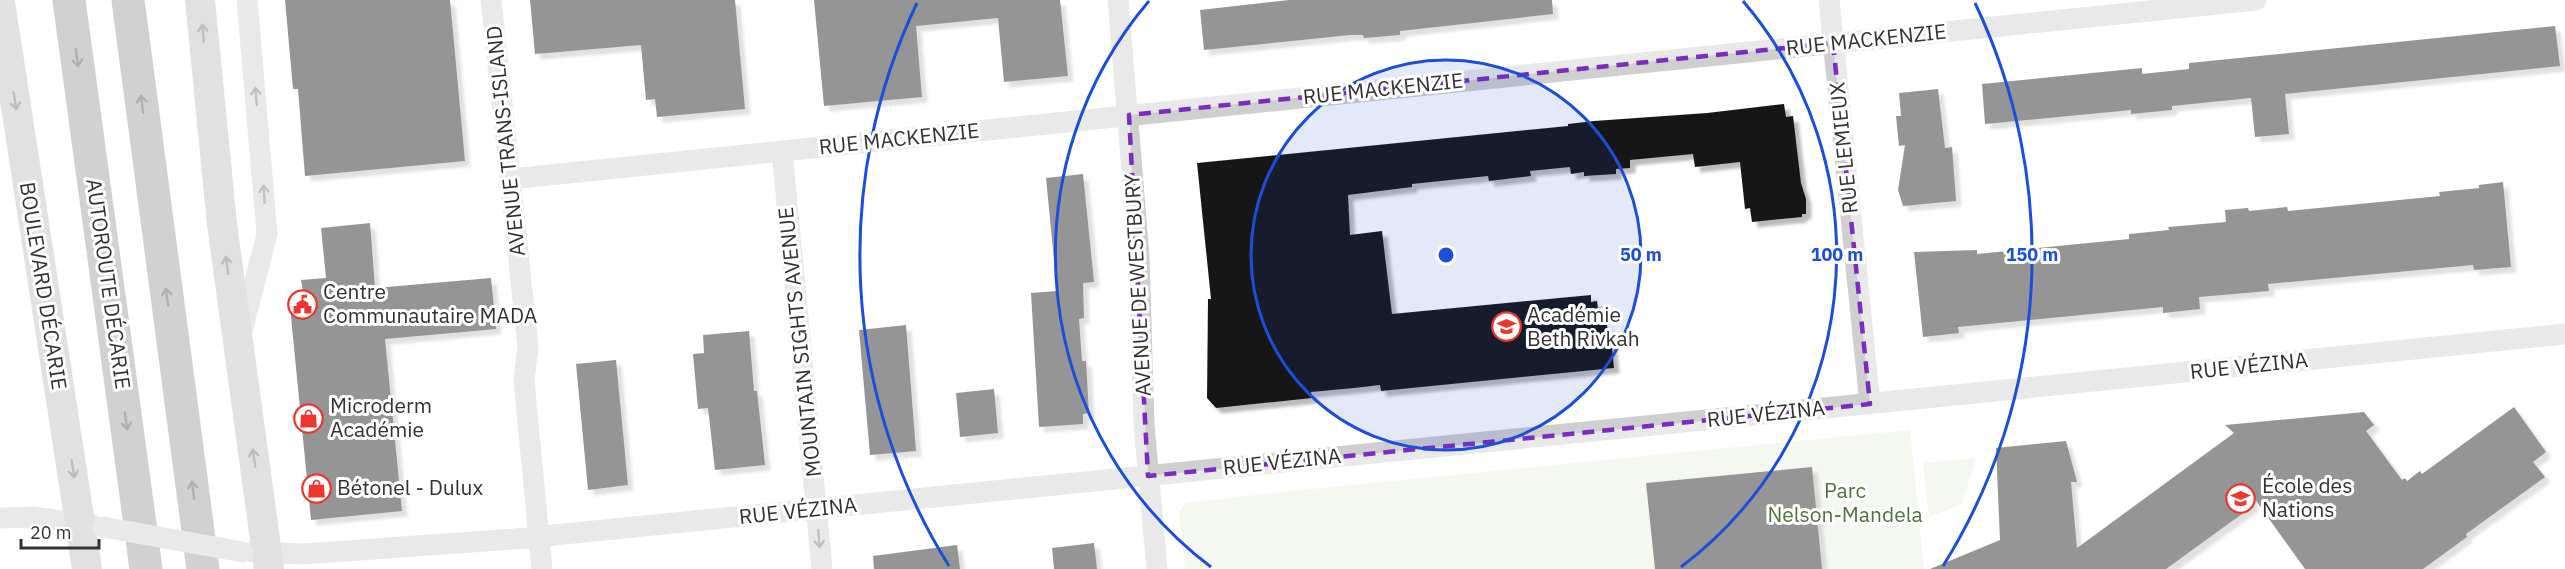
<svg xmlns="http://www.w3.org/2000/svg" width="2565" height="569" font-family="'IBM Plex Sans',sans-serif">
	<defs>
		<filter id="shadow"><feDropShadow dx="5.5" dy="5.5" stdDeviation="1.5" flood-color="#0004"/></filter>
	</defs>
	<rect width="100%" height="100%" fill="#fff"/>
	<path fill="#e7efe0" d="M 1910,430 L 1924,569 L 1185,569 L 1179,512 L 1186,503 L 1301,490 Z
		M 1976,458 L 1962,504 L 1929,517 L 1923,463 Z"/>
	<path fill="#191919" filter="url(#shadow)" d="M 285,0 L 450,0 L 465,161 L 305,176 L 298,89 L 293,89 Z
		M 530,0 L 735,0 L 745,109 L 657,117 L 655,99 L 646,100 L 641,45 L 535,54 Z
		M 814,0 L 1060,0 L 1068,76 L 1004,82 L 998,18 L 916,26 L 922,97 L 824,106 Z
		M 1289,0 L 1552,0 L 1553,14 L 1400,31 L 1400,35 L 1364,38 L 1363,35 L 1350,35 L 1204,50 L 1200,10 Z
		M 2555,26 L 2560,66 L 2285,94 L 2289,134 L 2255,137 L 2251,98 L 2172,106 L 2172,110 L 2131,114 L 2131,110 L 1985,124 L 1982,84 L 2142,68 L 2142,74 L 2189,69 L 2189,63 Z
		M 1938,89 L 1945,148 L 1952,147 L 1956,201 L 1903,206 L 1898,190 L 1905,145 L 1899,146 L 1896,116 L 1901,116 L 1899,93 Z
		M 1784,104 L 1786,117 L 1793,116 L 1801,183 L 1806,199 L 1806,214 L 1802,214 L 1802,217 L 1752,222 L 1750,208 L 1745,209 L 1740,162 L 1695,167 L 1693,154 L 1630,160 L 1630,168 L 1616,169 L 1616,174 L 1584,176 L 1584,172 L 1571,174 L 1570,167 L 1530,171 L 1531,176 L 1489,181 L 1488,176 L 1412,184 L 1412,187 L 1348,195 L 1350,235 L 1382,231 L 1392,314 L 1591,295 L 1591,302 L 1597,301 L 1600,325 L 1607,324 L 1608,336 L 1611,336 L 1614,368 L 1381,391 L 1380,385 L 1354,388 L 1311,392 L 1312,398 L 1216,408 L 1207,398 L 1208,299 L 1211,299 L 1197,163 L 1568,126 L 1568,124 L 1594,121 L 1707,113 Z
		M 1083,174 L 1094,282 L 1083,283 L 1084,318 L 1079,319 L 1082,361 L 1086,361 L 1089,413 L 1083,414 L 1083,424 L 1039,427 L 1031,293 L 1057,291 L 1046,178 Z
		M 2503,182 L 2511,267 L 2474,270 L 2473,265 L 2268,284 L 2269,291 L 2199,297 L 2200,309 L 2163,313 L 2163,307 L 1958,327 L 1959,333 L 1923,337 L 1914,252 L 1977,250 L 1977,254 L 2129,239 L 2129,234 L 2169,230 L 2168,227 L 2226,222 L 2225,210 L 2248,208 L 2249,211 L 2287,207 L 2288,211 L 2440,196 L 2439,192 L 2479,188 L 2479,185 Z
		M 370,223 L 375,288 L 491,278 L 496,329 L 385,339 L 402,511 L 311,520 L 290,307 L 297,306 L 296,292 L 303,291 L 301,280 L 326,278 L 321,228 Z
		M 906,325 L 916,451 L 870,455 L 859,330 Z
		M 749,331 L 754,391 L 757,391 L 765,465 L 715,470 L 708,408 L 698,409 L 693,354 L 704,353 L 703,335 Z
		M 616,360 L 628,485 L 588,490 L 576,364 Z
		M 994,389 L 998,433 L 960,437 L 956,393 Z
		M 2514,407 L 2546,452 L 2533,462 L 2545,477 L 2466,534 L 2467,537 L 2423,569 L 2305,569 L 2252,495 L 2253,506 L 2166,569 L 1930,569 L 2000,540 L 1996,448 L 2066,441 L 2077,482 L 2071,482 L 2077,548 L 2234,433 L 2225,425 L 2364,412 L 2374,425 L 2366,431 L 2402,480 L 2405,478 L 2407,481 L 2420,471 L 2422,474 Z
		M 1812,467 L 1822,569 L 1655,569 L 1646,483 Z
		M 1094,543 L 1097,569 L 1054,569 L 1052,548 Z
		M 957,545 L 960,569 L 874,569 L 873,556 Z"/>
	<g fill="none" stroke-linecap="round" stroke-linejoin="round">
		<path stroke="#cfcfcf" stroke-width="21" d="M 491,0 L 528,347 L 524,381 L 542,569
			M 1118,0 L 1139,256 L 1144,425 L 1157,569
			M 1829,0 L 1870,404
			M 782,151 L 822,569
			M 510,179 L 2256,0
			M 242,331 L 267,234 L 247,0
			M 0,518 L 33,517 L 92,525
			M 253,552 L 304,554 L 514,539 L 2565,334"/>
		<path stroke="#bcbcbc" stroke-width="30" d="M 200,0 L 222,224 L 269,569
			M 0,2 L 87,569"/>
		<path stroke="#999" stroke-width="33" d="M 69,0 L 146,569
			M 128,0 L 203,569"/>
		<path stroke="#cfcfcf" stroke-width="21" d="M 103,527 L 243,552"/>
	</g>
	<defs><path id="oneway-shaft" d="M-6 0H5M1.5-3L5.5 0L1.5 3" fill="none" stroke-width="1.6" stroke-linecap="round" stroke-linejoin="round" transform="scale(1.5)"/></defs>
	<g stroke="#707070">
		<use href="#oneway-shaft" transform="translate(203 33) rotate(-94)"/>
		<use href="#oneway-shaft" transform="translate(15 101) rotate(81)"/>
		<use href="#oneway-shaft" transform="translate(227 265) rotate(-98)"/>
		<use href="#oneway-shaft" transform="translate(254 458) rotate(-98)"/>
		<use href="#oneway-shaft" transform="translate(73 469) rotate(81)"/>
	</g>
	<g stroke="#515151">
		<use href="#oneway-shaft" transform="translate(77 58) rotate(82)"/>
		<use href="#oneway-shaft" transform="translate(142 104) rotate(-98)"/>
		<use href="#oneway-shaft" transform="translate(167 297) rotate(-98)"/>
		<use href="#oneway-shaft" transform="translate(126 421) rotate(82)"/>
		<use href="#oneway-shaft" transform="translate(193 490) rotate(-98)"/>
	</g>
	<g stroke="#797979">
		<use href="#oneway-shaft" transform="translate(256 96) rotate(-95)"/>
		<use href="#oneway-shaft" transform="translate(264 194) rotate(-94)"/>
		<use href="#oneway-shaft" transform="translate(819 539) rotate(85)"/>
	</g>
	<path d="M0 0H2565V569H0ZM 1833,43 L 1870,404 L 1148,476 L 1129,115 Z" fill="#fff" fill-opacity=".55" fill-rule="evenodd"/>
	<path fill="none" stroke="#7b2cbf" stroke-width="4.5" stroke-dasharray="12 8" stroke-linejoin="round" d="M 1833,43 L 1870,404 L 1148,476 L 1129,115 Z"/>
	<circle cx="1446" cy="255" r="195" fill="#1d4ed8" fill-opacity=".12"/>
	<g fill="none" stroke="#1d4ed8" stroke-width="3">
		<circle cx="1446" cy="255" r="195"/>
		<path d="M1211 567A391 391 0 0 1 1149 1M1743 1A391 391 0 0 1 1681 567"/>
		<path d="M949 566A586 586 0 0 1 917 3M1975 3A586 586 0 0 1 1943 566"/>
	</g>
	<defs>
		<symbol id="civic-ring" viewBox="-11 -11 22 22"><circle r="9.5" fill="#fff" stroke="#ed3630" stroke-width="1.5"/><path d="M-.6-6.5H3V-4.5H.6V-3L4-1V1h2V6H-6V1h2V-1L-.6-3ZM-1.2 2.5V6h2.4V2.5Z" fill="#ed3630"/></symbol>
		<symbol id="school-ring" viewBox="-11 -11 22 22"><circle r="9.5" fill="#fff" stroke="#ed3630" stroke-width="1.5"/><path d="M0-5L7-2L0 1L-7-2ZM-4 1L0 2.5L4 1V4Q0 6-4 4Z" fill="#ed3630"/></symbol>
		<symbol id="shop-ring" viewBox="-11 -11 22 22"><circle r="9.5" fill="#fff" stroke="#ed3630" stroke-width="1.5"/><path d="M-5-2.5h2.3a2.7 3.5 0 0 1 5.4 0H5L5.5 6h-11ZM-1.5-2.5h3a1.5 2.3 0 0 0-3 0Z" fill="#ed3630"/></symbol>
	</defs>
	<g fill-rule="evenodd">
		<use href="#civic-ring" x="286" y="288" width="33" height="33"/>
		<use href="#school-ring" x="1490" y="310" width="33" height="33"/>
		<use href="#shop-ring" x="292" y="402" width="33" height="33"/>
		<use href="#shop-ring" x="300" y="472" width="33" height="33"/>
		<use href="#school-ring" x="2224" y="482" width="33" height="33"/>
	</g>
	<g text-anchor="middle" stroke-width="6" stroke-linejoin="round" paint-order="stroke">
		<g font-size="21" fill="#323232" stroke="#fff">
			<text transform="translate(1866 40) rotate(-6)" y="7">RUE MACKENZIE</text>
			<text transform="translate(1383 89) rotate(-6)" y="7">RUE MACKENZIE</text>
			<text transform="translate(899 139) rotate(-6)" y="7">RUE MACKENZIE</text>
			<text transform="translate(506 141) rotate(-96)" y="7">AVENUE TRANS-ISLAND</text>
			<text transform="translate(1844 148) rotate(-96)" y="7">RUE LEMIEUX</text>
			<text transform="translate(108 284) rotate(82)" y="7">AUTOROUTE DÉCARIE</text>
			<text transform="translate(1138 285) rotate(-93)" y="7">AVENUE DE WESTBURY</text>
			<text transform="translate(43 286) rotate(81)" y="7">BOULEVARD DÉCARIE</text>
			<text transform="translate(800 342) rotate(-96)" y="7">MOUNTAIN SIGHTS AVENUE</text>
			<text transform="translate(2249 366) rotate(-6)" y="7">RUE VÉZINA</text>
			<text transform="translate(1766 414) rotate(-6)" y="7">RUE VÉZINA</text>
			<text transform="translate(1282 462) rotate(-6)" y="7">RUE VÉZINA</text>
			<text transform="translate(798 511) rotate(-6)" y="7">RUE VÉZINA</text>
		</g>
		<g font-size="21" fill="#323232" stroke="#fff" text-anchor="start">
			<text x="323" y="299">Centre<tspan x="323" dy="24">Communautaire MADA</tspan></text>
			<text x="1527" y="322">Académie<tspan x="1527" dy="24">Beth Rivkah</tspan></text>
			<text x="330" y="413">Microderm<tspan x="330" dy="24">Académie</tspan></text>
			<text x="2262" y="493">École des<tspan x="2262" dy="24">Nations</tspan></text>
			<text x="337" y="495">Bétonel - Dulux</text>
		</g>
		<g font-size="21" fill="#50713c" stroke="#fff">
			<text x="1845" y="498">Parc<tspan x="1845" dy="24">Nelson-Mandela</tspan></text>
		</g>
	</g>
	<circle cx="1446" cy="255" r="9" fill="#1d4ed8" stroke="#fff" stroke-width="3"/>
	<g font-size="18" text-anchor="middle" font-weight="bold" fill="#1d4ed8" stroke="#fff" stroke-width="6" stroke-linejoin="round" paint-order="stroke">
		<text x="1641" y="261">50 m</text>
		<text x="1837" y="261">100 m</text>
		<text x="2032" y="261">150 m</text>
	</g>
	<path d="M21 539v9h78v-9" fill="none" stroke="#323232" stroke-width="3"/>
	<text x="30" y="539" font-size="18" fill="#323232" stroke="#ffffff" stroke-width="4.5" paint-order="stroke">20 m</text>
</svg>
